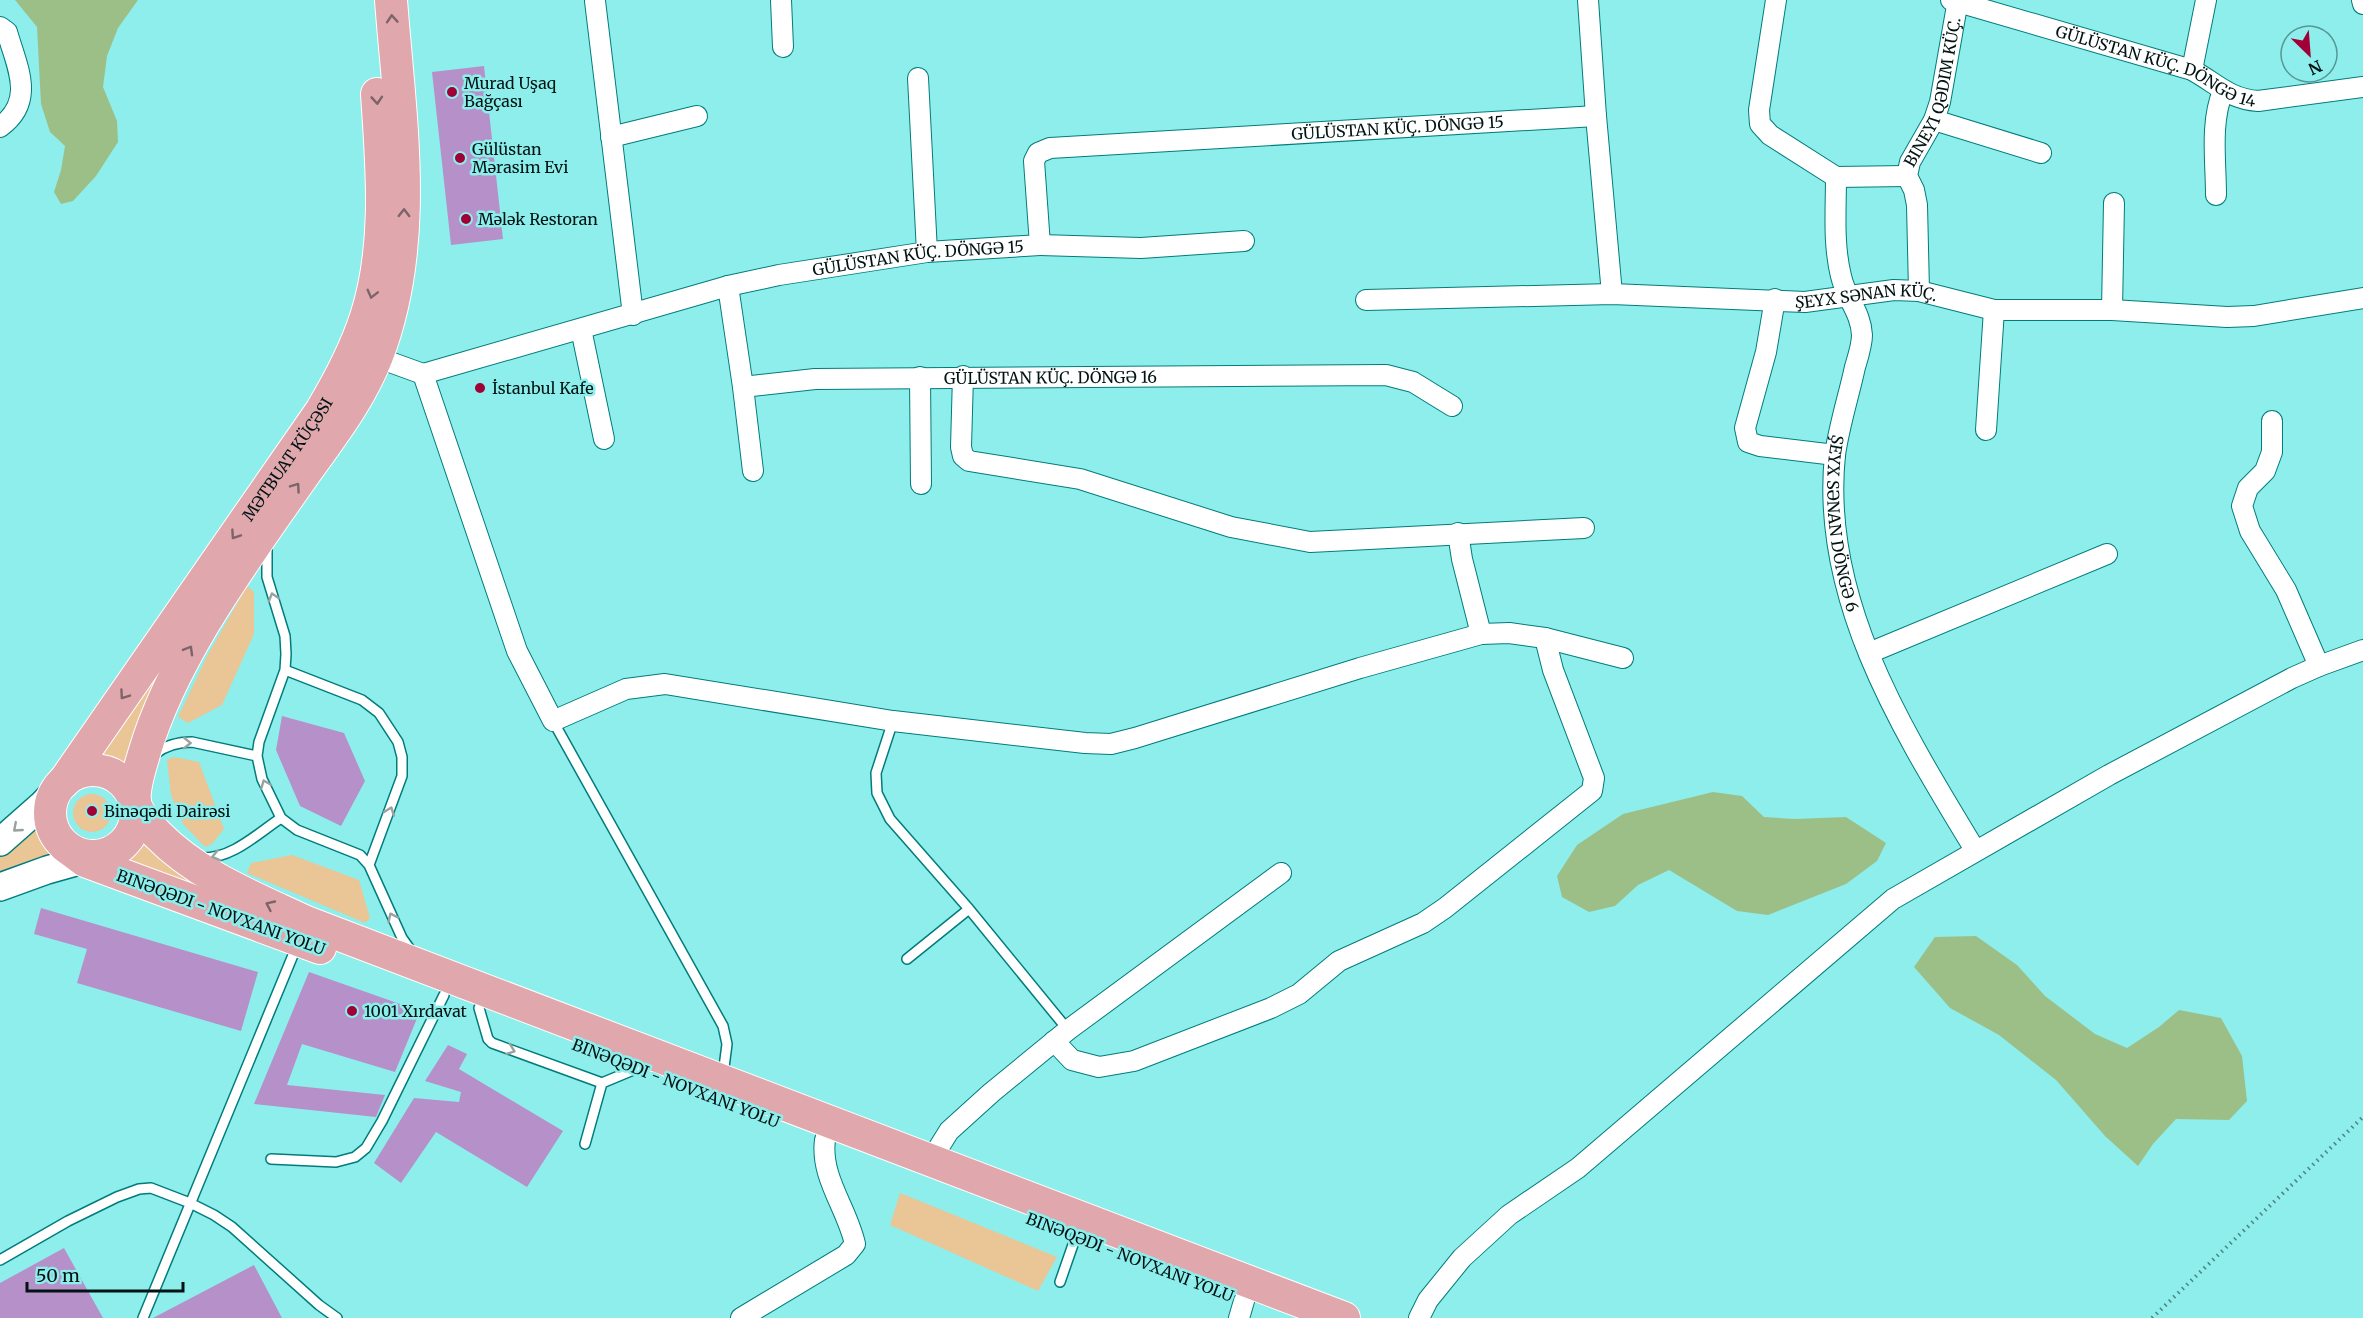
<svg xmlns="http://www.w3.org/2000/svg" width="2363" height="1318" font-family="Merriweather,serif">
	<rect width="100%" height="100%" fill="#8eeeec"/>
	<path fill="#eac595" d="M 247,586 L 254,592 L 254,634 L 222,705 L 188,723 L 178,717 L 206,658 Z
		M 176,647 L 128,774 L 107,763 L 96,761 Z
		M 174,757 L 199,762 L 224,829 L 212,844 L 205,847 L 183,824 L 171,795 L 167,760 Z
		M73 813a19 19 0 1 1 38 0a19 19 0 1 1-38 0Z
		M 38,827 L 48,845 L 57,854 L 0,876 L 0,856 Z
		M 142,836 L 253,911 L 124,860 L 137,847 Z
		M 292,855 L 359,880 L 370,918 L 365,923 L 247,873 L 251,863 Z
		M 900,1193 L 1057,1257 L 1038,1291 L 890,1225 Z"/>
	<path fill="#9cbf87" d="M 15,0 L 138,0 L 118,28 L 107,56 L 103,87 L 117,121 L 118,142 L 96,176 L 73,201 L 61,204 L 54,192 L 61,170 L 65,146 L 50,132 L 41,104 L 37,27 Z
		M 1713,792 L 1742,796 L 1764,817 L 1794,819 L 1846,817 L 1886,843 L 1877,861 L 1846,884 L 1768,915 L 1737,911 L 1669,870 L 1638,885 L 1615,906 L 1589,912 L 1562,897 L 1557,876 L 1577,845 L 1623,814 Z
		M 1976,936 L 2017,965 L 2045,996 L 2095,1034 L 2127,1048 L 2159,1027 L 2179,1010 L 2221,1018 L 2242,1056 L 2247,1101 L 2229,1120 L 2176,1119 L 2153,1144 L 2138,1166 L 2105,1136 L 2056,1080 L 1999,1035 L 1950,1008 L 1914,967 L 1935,937 Z"/>
	<path fill="#b690c9" d="M 484,66 L 503,239 L 451,245 L 432,72 Z
		M 282,716 L 344,733 L 365,781 L 341,826 L 300,806 L 276,750 Z
		M 41,908 L 258,972 L 241,1031 L 77,983 L 87,949 L 34,934 Z
		M 309,972 L 420,1011 L 395,1072 L 302,1044 L 287,1085 L 385,1095 L 376,1117 L 254,1104 Z
		M 448,1045 L 467,1054 L 459,1069 L 563,1131 L 527,1187 L 436,1132 L 401,1183 L 374,1163 L 414,1098 L 459,1102 L 461,1092 L 425,1081 Z
		M 64,1248 L 103,1318 L 0,1318 L 0,1283 Z
		M 254,1265 L 282,1318 L 153,1318 Z"/>
	<g fill="none" stroke-linecap="round" stroke-linejoin="round">
		<defs>
			<path id="lane" d="M 267,545 L 267,577 L 285,636 L 286,654 L 285,670 L 259,742 L 257,756 L 262,779 L 281,818 L 297,830 L 360,855 L 369,865 L 402,938 L 412,952
				M 285,670 L 362,700 L 379,713 L 398,742 L 402,757 L 402,776 L 369,865
				M 553,721 L 723,1026 L 727,1044 L 723,1075
				M 893,721 L 876,773 L 877,793 L 890,819 L 969,909 L 1068,1030
				M 155,754 C 166,745 178,742 192,742 L 257,756
				M 201,858 C 232,859 257,834 281,818
				M 907,959 L 969,909
				M 479,1008 L 488,1039 L 492,1043 L 602,1083 L 638,1068
				M 585,1144 L 602,1083
				M 271,1159 L 336,1162 L 355,1157 L 366,1148 L 382,1121 L 444,995
				M 0,1260 L 68,1221 L 117,1197 L 139,1189 L 151,1188 L 190,1203 L 214,1215 L 232,1227 L 319,1305 L 337,1318
				M 1060,1282 L 1076,1236
				M 143,1318 L 298,943"/>
			<g id="street">
				<path d="M 781,0 L 783,47"/>
				<path d="M 1588,0 L 1596,116 L 1612,294"/>
				<path id="s1" d="M 1776,0 L 1759,110 L 1760,124 L 1770,135 L 1836,177 C 1836,210 1833,244 1841,276 C 1846,299 1861,312 1862,335 C 1862,345 1858,357 1855,367 C 1849,395 1839,426 1835,455 C 1820,600 1903,731 1975,850"/>
				<path id="s2" d="M 1951,0 L 2192,70 C 2216,83 2229,99 2258,101 L 2363,87"/>
				<path d="M 2362,0 L 2363,4"/>
				<path d="M 595,1 L 633,315"/>
				<path d="M 0,27 L 7,32 C 17,67 36,101 0,127"/>
				<path d="M 2192,70 L 2206,0"/>
				<path d="M 918,78 L 927,252"/>
				<path d="M 1934,120 L 2041,153"/>
				<path d="M 611,137 L 697,116"/>
				<path d="M 1836,177 L 1907,176"/>
				<path d="M 2216,195 C 2216,161 2210,123 2223,91"/>
				<path d="M 1040,245 L 1141,248 L 1244,241"/>
				<path id="s3" d="M 728,286 L 743,387 L 815,379 L 1386,375 L 1413,382 L 1452,406"/>
				<path id="s4" d="M 1919,291 L 1917,205 L 1914,190 L 1907,176 L 1910,162 L 1934,120 L 1940,102 L 1958,0"/>
				<path d="M 1775,299 L 1766,352 L 1745,428 L 1748,442 L 1760,446 L 1835,455"/>
				<path id="s5" d="M 1366,300 L 1612,294 L 1805,302 L 1894,290 L 1919,291 L 1994,310 L 2112,310 L 2227,317 L 2254,316 L 2363,298"/>
				<path d="M 2112,310 L 2114,203"/>
				<path d="M 581,329 L 604,439"/>
				<path id="s6" d="M 376,357 L 423,374 L 728,286 L 779,275 L 927,252 L 1040,245 L 1034,161 L 1038,153 L 1050,148 L 1596,116"/>
				<path d="M 423,374 L 517,651 L 553,721 L 626,689 L 665,684 L 893,721 L 1085,743 L 1111,744 L 1135,738 L 1360,668 L 1481,634 L 1509,633 L 1545,638 L 1623,658"/>
				<path d="M 963,376 L 961,447 L 963,456 L 969,461 L 1080,479 L 1231,527 L 1310,542 L 1584,528"/>
				<path d="M 920,377 L 921,484"/>
				<path d="M 743,387 L 753,471"/>
				<path d="M 2272,421 L 2272,452 L 2265,471 L 2248,488 L 2242,506 L 2250,531 L 2286,590 L 2319,666"/>
				<path d="M 1986,430 L 1994,310"/>
				<path d="M 1458,533 L 1462,559 L 1481,634"/>
				<path d="M 1869,653 L 2107,554"/>
				<path d="M 1054,1041 L 1072,1060 L 1099,1067 L 1134,1061 L 1271,1008 L 1299,994 L 1339,961 L 1423,923 L 1445,908 L 1592,791 L 1594,778 L 1553,670 L 1545,638"/>
				<path d="M 931,1160 L 949,1131 L 991,1093 L 1068,1030 L 1281,873"/>
				<path d="M 741,1318 L 846,1255 L 855,1244 C 847,1208 820,1177 825,1140"/>
				<path d="M 1239,1318 L 1244,1301"/>
				<path d="M 1419,1318 L 1428,1300 L 1462,1258 L 1509,1215 L 1578,1168 L 1893,899 L 2109,775 L 2292,678 L 2319,666 L 2363,650"/>
			</g>
			<path id="secondary" d="M 0,842 L 42,805 L 63,783
				M 0,887 L 47,870 L 111,852"/>
			<g id="primary">
				<path d="M 391,0 C 400,119 421,241 377,356 C 360,400 330,438 303,476 C 245,559 172,657 144,754 C 140,768 133,788 135,802 C 137,814 149,826 157,834 C 198,876 253,897 306,922 L 1344,1318"/>
				<circle cx="93" cy="813" r="43"/>
				<path id="s7" d="M 63,783 L 321,411 C 339,381 355,351 366,317 C 389,246 382,167 377,94"/>
				<path d="M 65,846 L 85,861 L 320,948"/>
			</g>
		</defs>
		<use href="#lane" stroke="#007c7c" stroke-width="12"/>
		<use href="#street" stroke="#007c7c" stroke-width="22"/>
		<use href="#secondary" stroke="#007c7c" stroke-width="30"/>
		<use href="#primary" stroke="#fff" stroke-width="34"/>
		<path stroke="#4a8583" stroke-width="4" stroke-dasharray="1.5 4.5" stroke-linecap="butt" d="M 2152,1318 L 2363,1117"/>
		<use href="#lane" stroke="#fff" stroke-width="9"/>
		<use href="#street" stroke="#fff" stroke-width="20"/>
		<use href="#secondary" stroke="#fff" stroke-width="27"/>
		<use href="#primary" stroke="#e0a7ad" stroke-width="32"/>
	</g>
	<defs><path id="oneway-chevron" d="M-2-3.5L2.5 0L-2 3.5" fill="none" stroke-width="1.6" stroke-linecap="round" stroke-linejoin="round" transform="scale(1.5)"/></defs>
	<g stroke="#7c6568">
		<use href="#oneway-chevron" transform="translate(392 19) rotate(-94)"/>
		<use href="#oneway-chevron" transform="translate(377 100) rotate(86)"/>
		<use href="#oneway-chevron" transform="translate(404 213) rotate(-89)"/>
		<use href="#oneway-chevron" transform="translate(372 294) rotate(104)"/>
		<use href="#oneway-chevron" transform="translate(296 487) rotate(-55)"/>
		<use href="#oneway-chevron" transform="translate(235 535) rotate(124)"/>
		<use href="#oneway-chevron" transform="translate(189 650) rotate(-60)"/>
		<use href="#oneway-chevron" transform="translate(124 695) rotate(125)"/>
		<use href="#oneway-chevron" transform="translate(270 905) rotate(-155)"/>
	</g>
	<g stroke="#99a1a1">
		<use href="#oneway-chevron" transform="translate(273 597) rotate(-107)"/>
		<use href="#oneway-chevron" transform="translate(187 743) rotate(1)"/>
		<use href="#oneway-chevron" transform="translate(265 784) rotate(-112)"/>
		<use href="#oneway-chevron" transform="translate(390 811) rotate(-70)"/>
		<use href="#oneway-chevron" transform="translate(17 828) rotate(139)"/>
		<use href="#oneway-chevron" transform="translate(216 856) rotate(167)"/>
		<use href="#oneway-chevron" transform="translate(392 917) rotate(-115)"/>
		<use href="#oneway-chevron" transform="translate(511 1050) rotate(20)"/>
	</g>
	<g fill="#a10036" stroke="#8eeeec" stroke-width="2">
		<circle cx="452" cy="92" r="6"/>
		<circle cx="460" cy="158" r="6"/>
		<circle cx="466" cy="219" r="6"/>
		<circle cx="480" cy="388" r="6"/>
		<circle cx="92" cy="811" r="6"/>
		<circle cx="352" cy="1011" r="6"/>
	</g>
	<g text-anchor="middle" stroke-width="5" stroke-linejoin="round" paint-order="stroke">
		<g font-size="16" fill="#011413" stroke="#8eeeec">
			<text dy="6" stroke="none"><textPath href="#s2" startOffset="216">GÜLÜSTAN KÜÇ. DÖNGƏ 14</textPath></text>
			<text dy="6" stroke="none"><textPath href="#s4" startOffset="206">BINEYI QƏDIM KÜÇ.</textPath></text>
			<text dy="6" stroke="none"><textPath href="#s6" startOffset="1137">GÜLÜSTAN KÜÇ. DÖNGƏ 15</textPath></text>
			<text dy="6" stroke="none"><textPath href="#s6" startOffset="560">GÜLÜSTAN KÜÇ. DÖNGƏ 15</textPath></text>
			<text dy="6" stroke="none"><textPath href="#s5" startOffset="501">ŞEYX SƏNAN KÜÇ.</textPath></text>
			<text dy="6" stroke="none"><textPath href="#s3" startOffset="410">GÜLÜSTAN KÜÇ. DÖNGƏ 16</textPath></text>
			<text dy="6" stroke="none"><textPath href="#s7" startOffset="394">MƏTBUAT KÜÇƏSI</textPath></text>
			<text dy="6" stroke="none"><textPath href="#s1" startOffset="573">ŞEYX SƏNAN DÖNGƏ 6</textPath></text>
			<text transform="translate(221 912) rotate(20)" y="6">BINƏQƏDI - NOVXANI YOLU</text>
			<text transform="translate(676 1083) rotate(21)" y="6">BINƏQƏDI - NOVXANI YOLU</text>
			<text transform="translate(1130 1257) rotate(21)" y="6">BINƏQƏDI - NOVXANI YOLU</text>
		</g>
		<g font-size="16" fill="#011413" stroke="#8eeeec" text-anchor="start">
			<text x="464" y="89">Murad Uşaq<tspan x="464" dy="18">Bağçası</tspan></text>
			<text x="472" y="155">Gülüstan<tspan x="472" dy="18">Mərasim Evi</tspan></text>
			<text x="478" y="225">Mələk Restoran</text>
			<text x="492" y="394">İstanbul Kafe</text>
			<text x="104" y="817">Binəqədi Dairəsi</text>
			<text x="364" y="1017">1001 Xırdavat</text>
		</g>
	</g>
	<g transform="translate(2309 54) rotate(155)"><circle r="28" fill="#8eeeec" stroke="#569795" stroke-width="1.5"/>
	<path d="M0-4.5L10 22L0 15L-10 22Z" fill="#a10036"/>
	<text y="-9" font-size="16" font-weight="bold" text-anchor="middle" fill="#011413">N</text>
	</g>
	<path d="M27 1282v9h156v-9" fill="none" stroke="#011413" stroke-width="3"/>
	<text x="36" y="1282" font-size="18" fill="#011413" stroke="#8eeeec" stroke-width="4.5" paint-order="stroke">50 m</text>
</svg>
